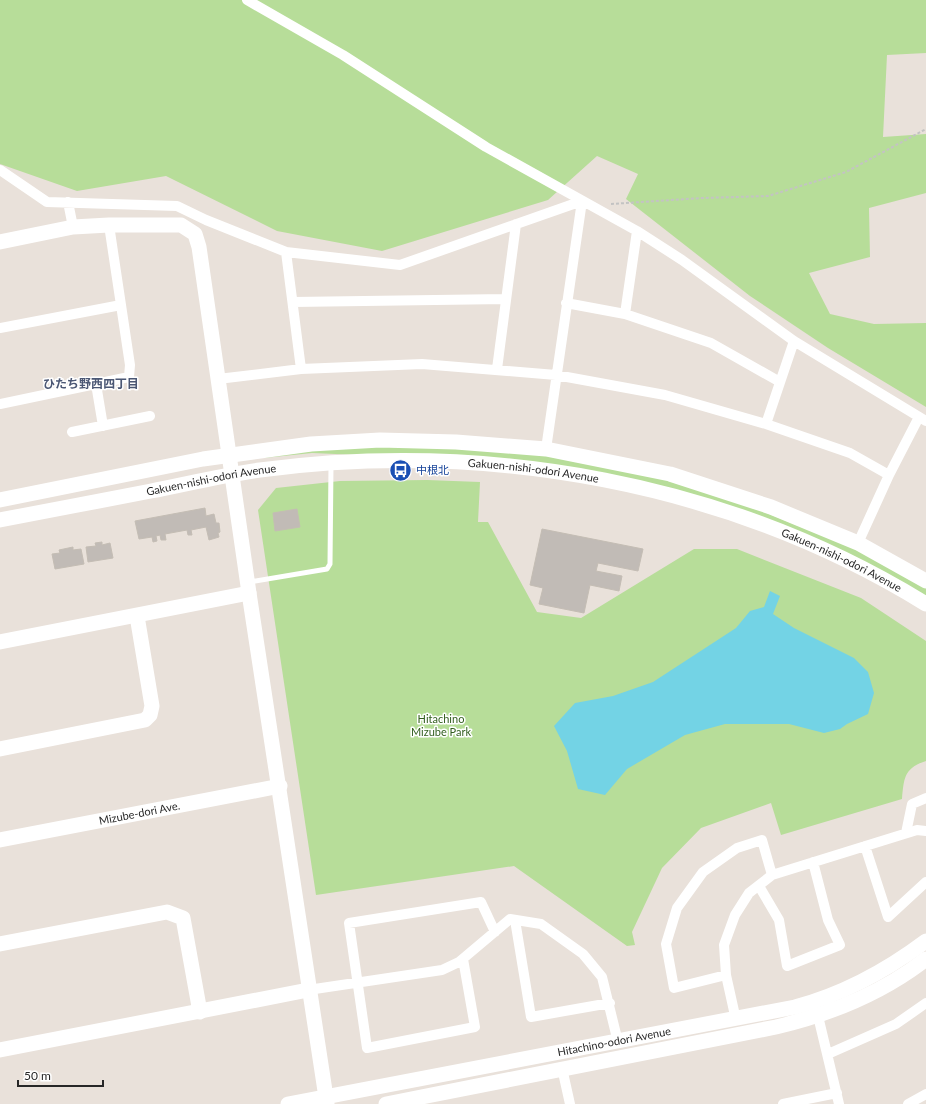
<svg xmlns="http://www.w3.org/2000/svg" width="926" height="1104" font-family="Lato,'Noto Sans JP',sans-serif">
	<rect width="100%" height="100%" fill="#e9e1da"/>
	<path fill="#b7dd99" d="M 0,0 L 926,0 L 926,53 L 887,55 L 883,137 L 926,134 L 926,193 L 869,208 L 870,257 L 809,273 L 830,314 L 874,324 L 926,323 L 926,407 L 828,348 L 750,296 L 626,199 L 638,174 L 597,156 L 548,200 L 382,251 L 277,231 L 166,176 L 77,191 L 0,164 Z
		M 423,445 L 546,455 L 618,467 L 714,492 L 851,547 L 926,587 L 926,596 L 876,569 L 652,484 L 359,455 L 312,453 L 264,458 L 265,456 L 359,446 Z
		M 427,480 L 480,482 L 478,522 L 488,522 L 537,612 L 581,618 L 694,549 L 737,549 L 861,598 L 926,641 L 926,761 C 904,768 904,778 902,799 L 781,835 L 771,803 L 701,828 L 662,868 L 632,932 L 635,945 L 627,946 L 514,866 L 316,895 L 258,510 L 276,488 L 340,481 Z"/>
	<path fill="#73d3e5" d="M 770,591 L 780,596 L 773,614 L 794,628 L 854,658 L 868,672 L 874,693 L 868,714 L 847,724 L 840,729 L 824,733 L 789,724 L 725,724 L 685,735 L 627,769 L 605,795 L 578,789 L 567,751 L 554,726 L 575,703 L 613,696 L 653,682 L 736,628 L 750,611 L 764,607 Z"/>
	<path fill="#c1bbb6" stroke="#c4bdb4" d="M 205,508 L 206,516 L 214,514 L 216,523 L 219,523 L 220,532 L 218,533 L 219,537 L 209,540 L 206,527 L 191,530 L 192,535 L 188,535 L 187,530 L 165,534 L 166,540 L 161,540 L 160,535 L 156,536 L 157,541 L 153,542 L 152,537 L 139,539 L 135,521 Z
		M 297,509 L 300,527 L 275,531 L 273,513 Z
		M 542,529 L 643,549 L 638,571 L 598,563 L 596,571 L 622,576 L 619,591 L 590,585 L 584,613 L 539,604 L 543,588 L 530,585 Z
		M 102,542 L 102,545 L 110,543 L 113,558 L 88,562 L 86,547 L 96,546 L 95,543 Z
		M 73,547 L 73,550 L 81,549 L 84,564 L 55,569 L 52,554 L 60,553 L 59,550 Z"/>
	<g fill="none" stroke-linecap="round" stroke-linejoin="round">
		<path stroke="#c3c3c3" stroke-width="2" stroke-dasharray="3 2" stroke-linecap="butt" d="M 611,204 L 702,198 L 768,196 L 846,172 L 926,129"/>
		<path stroke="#fff" stroke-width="5" d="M 249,582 L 327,569 L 330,564 L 331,466"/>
		<path stroke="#fff" stroke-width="10" d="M 247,0 L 343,55 L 486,147 L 637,231 L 682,260 L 794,341 L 926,421
			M 0,170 L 47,202 L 177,206 L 206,220 L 286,252 L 400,265 L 582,201
			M 68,202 L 73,227
			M 286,252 L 301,369
			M 293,302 L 506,299
			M 566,303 L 625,314 L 711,343 L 780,382
			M 625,314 L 637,231
			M 0,328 L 121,305
			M 497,369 L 516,224
			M 218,379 L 301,369 L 422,364 L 556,375 L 665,395 L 766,424 L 850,453 L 889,475
			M 96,384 L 103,426
			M 0,404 L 129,377 L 130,365 L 109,225
			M 766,424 L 794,341
			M 72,432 L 150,416
			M 546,449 L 582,201
			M 858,543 L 889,475 L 919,417
			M 906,833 L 912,804 L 926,798
			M 865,846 L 888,917 L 926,882
			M 759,886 L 779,920 L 787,966 L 840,945 L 828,920 L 813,862
			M 515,920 L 531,1017 L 610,1003
			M 463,959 L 475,1027 L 367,1048 L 349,923 L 481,902 L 495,932
			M 726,975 L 674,988 L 666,944 L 677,908 L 703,872 L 737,848 L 762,840 L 772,875
			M 308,990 L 442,970 L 459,962 L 510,919 L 541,924 L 583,954 L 602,977 L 618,1042
			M 818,1016 L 839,1104
			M 736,1020 L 726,975 L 724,945 L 735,915 L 749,893 L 772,875 L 917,830 L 926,831
			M 828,1054 L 896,1024 L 926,1003
			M 562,1068 L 570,1104
			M 783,1104 L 837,1093
			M 908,1104 L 926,1094"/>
		<g stroke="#fff" stroke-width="15">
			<path d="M 0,242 L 73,227 L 109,225 L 181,225 L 195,234 L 199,247 L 249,593 L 327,1104"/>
			<path d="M 0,500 L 203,459 L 311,444 L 380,440 L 456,442 L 546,449 L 670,474 L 771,507 L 858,543 L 926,581"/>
			<path id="s1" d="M 0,520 C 50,510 101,501 151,491 C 187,484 223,475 260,470 C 489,440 728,482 926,604"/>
			<path d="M 0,642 L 249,593"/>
			<path d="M 0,749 L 145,720 L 150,715 L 152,706 L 137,616"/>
			<path id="s2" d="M 0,840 L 280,786"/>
			<path d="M 0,944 L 167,912 L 183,918 L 200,1012"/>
			<path d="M 0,1050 L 308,990"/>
			<path id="s3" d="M 288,1104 L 795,1007 C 844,994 886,971 926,941"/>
			<path d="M 386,1104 L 776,1027 C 831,1014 881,994 926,959"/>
		</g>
	</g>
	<defs>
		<symbol id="bus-disc" viewBox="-11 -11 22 22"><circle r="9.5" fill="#1a4fb4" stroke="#fff"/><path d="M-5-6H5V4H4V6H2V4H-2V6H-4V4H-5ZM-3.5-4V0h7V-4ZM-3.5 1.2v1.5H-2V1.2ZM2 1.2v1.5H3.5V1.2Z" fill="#fff"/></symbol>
	</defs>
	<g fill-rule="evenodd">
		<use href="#bus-disc" x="388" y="458" width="25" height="25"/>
	</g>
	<g text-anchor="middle" stroke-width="3" stroke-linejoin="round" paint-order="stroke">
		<g font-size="11" fill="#164399" stroke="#fff" text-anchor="start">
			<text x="416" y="474">中根北</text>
		</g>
		<g font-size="11" fill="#272727" stroke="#fff">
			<text dy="4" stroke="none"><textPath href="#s1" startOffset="539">Gakuen-nishi-odori Avenue</textPath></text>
			<text dy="4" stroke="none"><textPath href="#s1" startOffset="215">Gakuen-nishi-odori Avenue</textPath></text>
			<text dy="4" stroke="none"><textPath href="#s1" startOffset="862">Gakuen-nishi-odori Avenue</textPath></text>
			<text dy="4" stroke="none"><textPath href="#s2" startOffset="142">Mizube-dori Ave.</textPath></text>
			<text dy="4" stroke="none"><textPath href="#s3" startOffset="332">Hitachino-odori Avenue</textPath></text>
		</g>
		<g font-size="11" fill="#325e1e" stroke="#fff">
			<text x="441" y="723">Hitachino<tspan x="441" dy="13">Mizube Park</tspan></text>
		</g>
		<g font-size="12" font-weight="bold" fill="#4b5774" stroke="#fff">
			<text x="91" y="388">ひたち野西四丁目</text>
		</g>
	</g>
	<path d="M18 1080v6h85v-6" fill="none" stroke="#272727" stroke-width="2"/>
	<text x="24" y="1080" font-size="12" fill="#272727" stroke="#ffffff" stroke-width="3" paint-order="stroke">50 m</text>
</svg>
